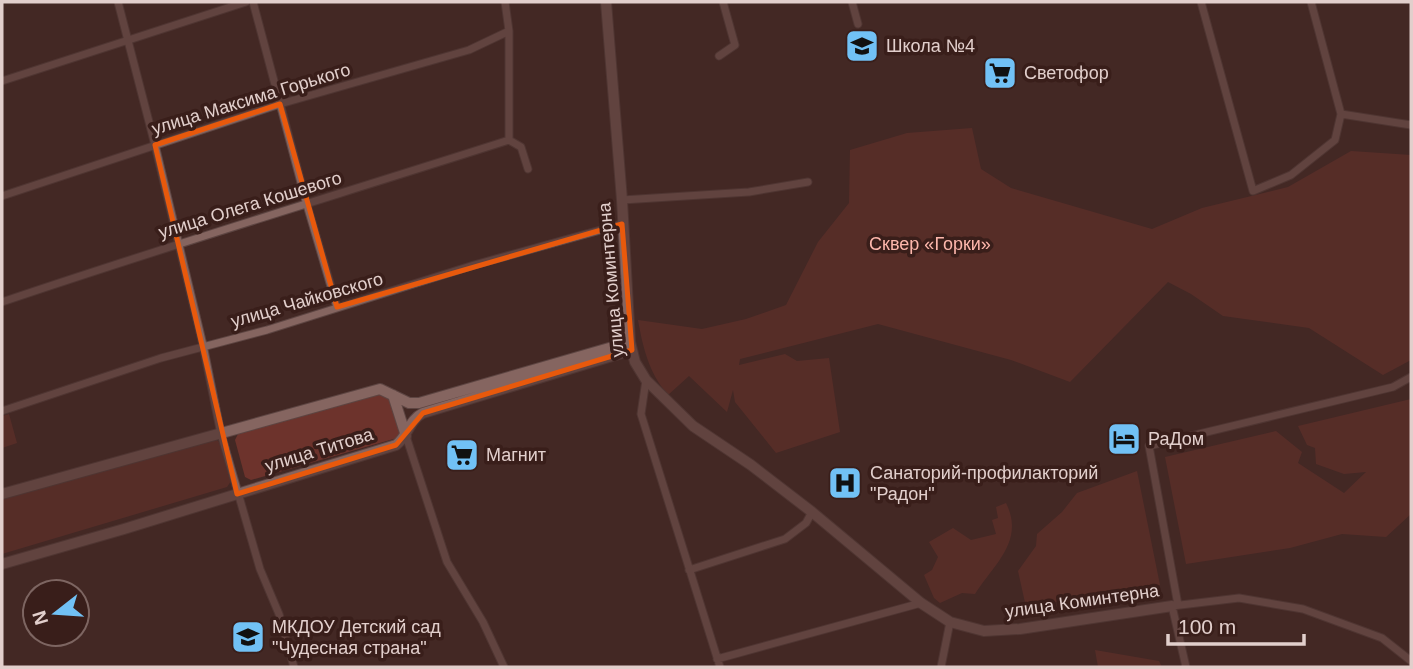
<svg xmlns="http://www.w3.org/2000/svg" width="1413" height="669" font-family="Helvetica,sans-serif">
	<rect width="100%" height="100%" fill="#432824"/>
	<path fill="#6d332c" d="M 972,128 L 981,169 L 1011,188 L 1152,229 L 1202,208 L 1288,187 L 1351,151 L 1411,155 L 1411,360 L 1383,375 L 1309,328 L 1223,316 L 1191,294 L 1168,282 L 1070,382 L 1011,360 L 878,324 L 740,359 L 739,365 L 785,354 L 797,361 L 829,358 L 840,432 L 776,453 L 735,402 L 733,390 L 727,412 L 689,376 L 668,395 C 649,373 643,348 638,320 L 702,329 L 746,319 L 786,305 L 818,242 L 849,203 L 850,150 L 907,133 Z
		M 378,394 L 387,395 L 403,430 L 397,438 L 251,480 L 245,477 L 235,440 L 239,432 Z
		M 1411,399 L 1411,514 L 1386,537 L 1342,534 L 1290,548 L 1186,564 L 1165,457 L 1276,431 L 1302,452 L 1298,463 L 1344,493 L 1366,472 L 1344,474 L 1316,464 L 1315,448 L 1307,445 L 1298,426 Z
		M 9,414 L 17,443 L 2,448 L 2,416 Z
		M 215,438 L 220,443 L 231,481 L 227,487 L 2,554 L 2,497 Z
		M 1137,471 L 1160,585 L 1026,607 L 1018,571 L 1036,546 L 1037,534 L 1062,512 L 1077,493 Z
		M 1006,503 C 1025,541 994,564 975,594 L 962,593 L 940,603 L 934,598 L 924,575 L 932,570 L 938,557 L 929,542 L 953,528 L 971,540 L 996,534 L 992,520 L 998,518 L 996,507 Z
		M 1095,650 L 1159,661 L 1162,667 L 1098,667 Z"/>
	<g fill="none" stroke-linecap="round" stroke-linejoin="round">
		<defs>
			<path id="street" d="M 118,2 L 155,145 L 203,345 L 221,434 L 260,569 L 279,614 L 294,667
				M 253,2 L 307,205 L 337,307
				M 505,2 L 509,31 L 509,140 L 521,147 L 528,169
				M 852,2 L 858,24
				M 1201,2 L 1253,191 L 1291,175 L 1335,140 L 1341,114 L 1311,2
				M 719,56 L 735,45 L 723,2
				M 2,81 L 246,2
				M 1341,114 L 1411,125
				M 2,196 L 280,104 L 469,50 L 509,31
				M 622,200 L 749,192 L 808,182
				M 2,302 C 170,245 340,194 509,140
				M 646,380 L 641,414 L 720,667
				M 2,411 L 161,358 L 267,330 L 474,265 L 622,224
				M 406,436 L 447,562 L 483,622 L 504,667
				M 689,570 L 785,539 L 806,523 L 812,512
				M 1178,605 L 1149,446 L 1393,387 L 1411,377
				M 717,659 L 921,603
				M 941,667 L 950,622
				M 1186,667 L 1172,606 L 1239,598 L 1303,609 L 1382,638 L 1411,661"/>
			<path id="secondary" d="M 606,2 L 622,200 L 630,342 L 635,362 L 646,380 L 693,426 L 751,465 L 812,512 L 921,603 L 950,622 L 984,631 L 1020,629 L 1172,606
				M 393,395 L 406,436
				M 2,494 L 380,389 L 409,403 L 419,403 L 630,342
				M 2,564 L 124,529 L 396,445 C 408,436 409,420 423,413 L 632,350"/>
		</defs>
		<use href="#street" stroke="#5d4542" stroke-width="9"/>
		<use href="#secondary" stroke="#5d4542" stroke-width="12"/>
		<use href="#street" stroke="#856560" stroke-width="7"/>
		<use href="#secondary" stroke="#856560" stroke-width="10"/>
	</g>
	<path d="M0 0H1413V669H0ZM 280,104 L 337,307 L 622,224 L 632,350 L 423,413 L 396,445 L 237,494 L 155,145 Z" fill="#432824" fill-opacity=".55" fill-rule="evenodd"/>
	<path fill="none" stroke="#e8590c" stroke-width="5" stroke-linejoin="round" d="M 280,104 L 337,307 L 622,224 L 632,350 L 423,413 L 396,445 L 237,494 L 155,145 Z"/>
	<defs>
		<symbol id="school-square" viewBox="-11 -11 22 22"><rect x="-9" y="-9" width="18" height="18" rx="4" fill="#71c1f5" stroke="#391e1a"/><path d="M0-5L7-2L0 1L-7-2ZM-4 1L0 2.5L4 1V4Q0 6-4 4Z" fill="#111"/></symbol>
		<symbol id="supermarket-square" viewBox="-11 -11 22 22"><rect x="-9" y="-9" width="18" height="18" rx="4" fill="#71c1f5" stroke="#391e1a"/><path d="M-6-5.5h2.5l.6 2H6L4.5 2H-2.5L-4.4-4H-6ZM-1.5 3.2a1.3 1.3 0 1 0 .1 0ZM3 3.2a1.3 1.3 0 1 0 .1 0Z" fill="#111"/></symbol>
		<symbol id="hotel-square" viewBox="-11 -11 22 22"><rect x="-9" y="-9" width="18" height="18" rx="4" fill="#71c1f5" stroke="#391e1a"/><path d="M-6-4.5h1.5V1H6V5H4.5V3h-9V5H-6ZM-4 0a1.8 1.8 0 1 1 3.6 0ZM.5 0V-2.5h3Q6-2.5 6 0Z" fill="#111"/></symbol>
		<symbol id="hospital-square" viewBox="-11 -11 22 22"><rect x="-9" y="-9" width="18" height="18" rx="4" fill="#71c1f5" stroke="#391e1a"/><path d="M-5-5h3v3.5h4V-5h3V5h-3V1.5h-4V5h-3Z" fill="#111"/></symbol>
	</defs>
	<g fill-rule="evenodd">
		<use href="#school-square" x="843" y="27" width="38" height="38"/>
		<use href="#supermarket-square" x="981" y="54" width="38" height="38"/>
		<use href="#hotel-square" x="1105" y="420" width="38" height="38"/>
		<use href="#supermarket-square" x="443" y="436" width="38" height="38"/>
		<use href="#hospital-square" x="826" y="464" width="38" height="38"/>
		<use href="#school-square" x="229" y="618" width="38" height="38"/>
	</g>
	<g text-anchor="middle" stroke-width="7" stroke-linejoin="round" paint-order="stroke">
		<g font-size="18" fill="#e2cfcc" stroke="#391e1a" text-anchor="start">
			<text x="886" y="52">Школа №4</text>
			<text x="1024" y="79">Светофор</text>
			<text x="1148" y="445">РаДом</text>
			<text x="486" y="461">Магнит</text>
			<text x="870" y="479">Санаторий-профилакторий<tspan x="870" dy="21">"Радон"</tspan></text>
			<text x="272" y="633">МКДОУ Детский сад<tspan x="272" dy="21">"Чудесная страна"</tspan></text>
		</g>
		<g font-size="18" fill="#e2cfcc" stroke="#391e1a">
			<text transform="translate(251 99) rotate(-17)" y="6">улица Максима Горького</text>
			<text transform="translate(250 205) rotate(-17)" y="6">улица Олега Кошевого</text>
			<text transform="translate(611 280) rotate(-95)" y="6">улица Коминтерна</text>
			<text transform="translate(307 300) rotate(-16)" y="6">улица Чайковского</text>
			<text transform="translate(319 450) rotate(-17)" y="6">улица Титова</text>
			<text transform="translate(1082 601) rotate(-8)" y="6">улица Коминтерна</text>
		</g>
		<g font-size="18" fill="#fdb7ac" stroke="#391e1a">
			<text x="930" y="250">Сквер «Горки»</text>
		</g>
	</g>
	<rect width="1413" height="669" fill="none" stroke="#e2cfcc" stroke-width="7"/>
	<g transform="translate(56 613) rotate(253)"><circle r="33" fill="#391e1a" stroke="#7d6561" stroke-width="2"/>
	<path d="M0-5L12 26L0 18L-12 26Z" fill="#71c1f5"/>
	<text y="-10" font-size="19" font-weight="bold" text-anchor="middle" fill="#e2cfcc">N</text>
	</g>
	<path d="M1168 634v10h136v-10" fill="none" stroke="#e2cfcc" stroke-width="3.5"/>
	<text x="1178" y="634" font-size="21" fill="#e2cfcc" stroke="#391e1a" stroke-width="5" paint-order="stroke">100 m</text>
</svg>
